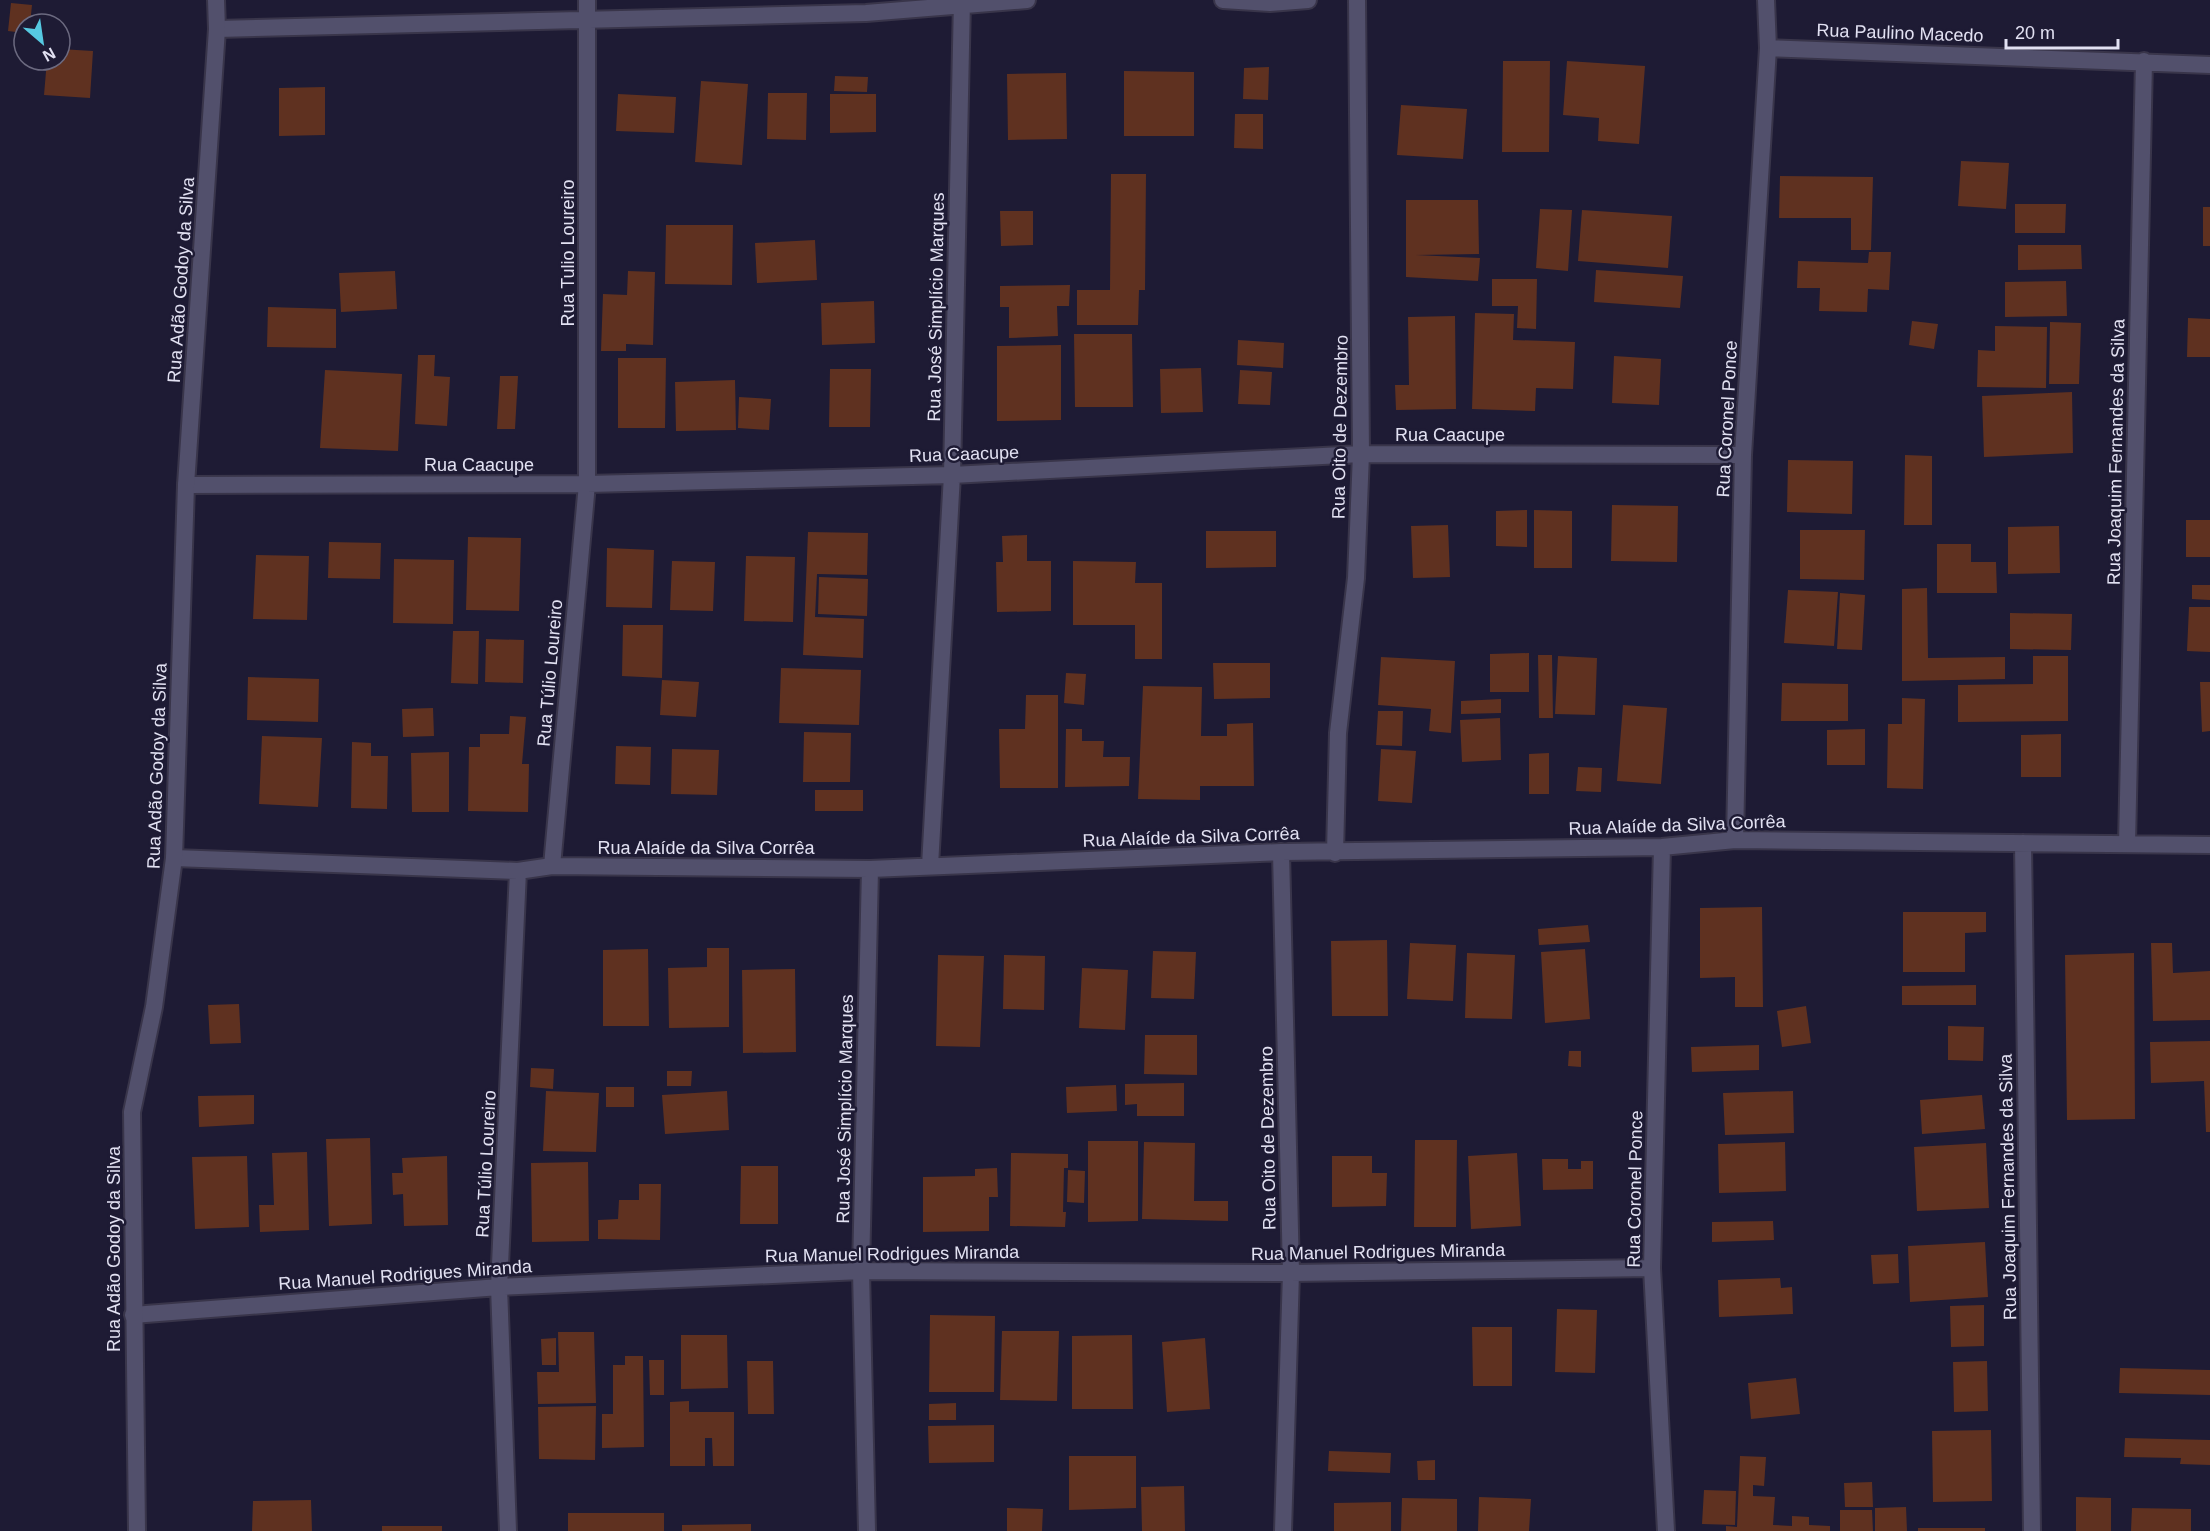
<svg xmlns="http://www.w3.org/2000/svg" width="2210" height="1531" font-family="Arial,sans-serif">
	<rect width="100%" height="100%" fill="#1e1b34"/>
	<path fill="#5f3120" d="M 11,3 L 32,5 L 30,24 L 24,24 L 24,33 L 8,31 Z
		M 60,49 L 93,51 L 90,98 L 44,95 L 47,60 L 60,60 Z
		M 1503,61 L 1550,61 L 1549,152 L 1502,152 Z
		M 1567,61 L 1645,66 L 1639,144 L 1598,141 L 1599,118 L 1563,115 Z
		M 1269,67 L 1268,100 L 1243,99 L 1244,68 Z
		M 1124,71 L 1194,72 L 1194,136 L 1124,136 Z
		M 1066,73 L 1067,139 L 1008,140 L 1007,74 Z
		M 835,76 L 868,77 L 867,92 L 834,91 Z
		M 701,81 L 748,84 L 742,165 L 695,162 Z
		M 325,87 L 325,135 L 279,136 L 279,88 Z
		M 768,93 L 807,93 L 806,140 L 767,139 Z
		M 618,94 L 676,97 L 674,133 L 616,131 Z
		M 830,94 L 876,94 L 876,132 L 830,133 Z
		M 1401,105 L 1467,109 L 1463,159 L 1397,155 Z
		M 1235,114 L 1263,114 L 1263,149 L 1234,148 Z
		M 1961,161 L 2009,163 L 2006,209 L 1958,206 Z
		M 1111,174 L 1146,174 L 1145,290 L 1139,290 L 1138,325 L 1077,325 L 1077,290 L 1110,290 Z
		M 1780,176 L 1873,177 L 1871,250 L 1851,250 L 1851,218 L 1779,218 Z
		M 1406,200 L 1478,200 L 1479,254 L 1416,255 L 1480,258 L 1478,281 L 1406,277 Z
		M 2015,204 L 2066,204 L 2065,233 L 2015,233 Z
		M 2203,207 L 2210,207 L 2210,246 L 2203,246 Z
		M 1540,209 L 1572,210 L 1568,271 L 1536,268 Z
		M 1582,210 L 1672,216 L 1668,268 L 1578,261 Z
		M 1000,211 L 1033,211 L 1033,245 L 1001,246 Z
		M 666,225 L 733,225 L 732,285 L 665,284 Z
		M 815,240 L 817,280 L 757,283 L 755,243 Z
		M 2018,245 L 2081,245 L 2082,269 L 2018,270 Z
		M 1869,252 L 1891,252 L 1889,290 L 1868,289 L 1867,312 L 1819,311 L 1820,288 L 1797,288 L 1798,261 L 1868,263 Z
		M 1596,270 L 1683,276 L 1680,308 L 1594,302 Z
		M 395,271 L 397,309 L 341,312 L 339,273 Z
		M 628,271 L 655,272 L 653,345 L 626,344 L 626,351 L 601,351 L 603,294 L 627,295 Z
		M 1492,279 L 1537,279 L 1536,329 L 1517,328 L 1518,306 L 1492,306 Z
		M 2066,281 L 2067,316 L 2005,317 L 2005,282 Z
		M 1070,285 L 1069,306 L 1057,306 L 1058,336 L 1009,338 L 1009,307 L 1000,307 L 1000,286 Z
		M 874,301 L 875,343 L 822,345 L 821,303 Z
		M 268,307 L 336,309 L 336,348 L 267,347 Z
		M 1475,313 L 1514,314 L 1513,340 L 1575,342 L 1573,389 L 1536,388 L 1535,411 L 1472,409 Z
		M 1455,316 L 1456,409 L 1396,410 L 1395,385 L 1409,385 L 1408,317 Z
		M 2188,318 L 2210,319 L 2210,357 L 2187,357 Z
		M 1912,321 L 1938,324 L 1934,349 L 1909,345 Z
		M 2050,322 L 2081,323 L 2079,384 L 2049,384 Z
		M 1995,326 L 2047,327 L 2046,388 L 1977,387 L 1978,350 L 1995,351 Z
		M 1074,334 L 1132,334 L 1133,407 L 1075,407 Z
		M 1238,340 L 1284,343 L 1283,368 L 1237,365 Z
		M 1061,345 L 1061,420 L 997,421 L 997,346 Z
		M 418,355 L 435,355 L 434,376 L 450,377 L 447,426 L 415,424 Z
		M 1614,356 L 1661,359 L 1659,405 L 1612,403 Z
		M 618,358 L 666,358 L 665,428 L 618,428 Z
		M 1201,368 L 1203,412 L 1161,413 L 1160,369 Z
		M 830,369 L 871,369 L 870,427 L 829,427 Z
		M 325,370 L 402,374 L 398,451 L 320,448 Z
		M 1240,370 L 1272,372 L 1270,405 L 1238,404 Z
		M 500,376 L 518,376 L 515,429 L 497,429 Z
		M 735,380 L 736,430 L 676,431 L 675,382 Z
		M 2072,392 L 2073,453 L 1984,457 L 1982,396 Z
		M 739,397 L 771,399 L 769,430 L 738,428 Z
		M 1905,455 L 1932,456 L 1932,525 L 1904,525 Z
		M 1788,460 L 1853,461 L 1852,514 L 1787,512 Z
		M 1612,505 L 1678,506 L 1677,562 L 1611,561 Z
		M 1527,510 L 1527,547 L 1496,546 L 1496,511 Z
		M 1534,510 L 1572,511 L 1572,568 L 1534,568 Z
		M 2186,520 L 2210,520 L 2210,557 L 2186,557 Z
		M 1448,525 L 1450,577 L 1413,578 L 1411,526 Z
		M 2059,526 L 2060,573 L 2008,574 L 2008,527 Z
		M 1800,530 L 1865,530 L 1864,580 L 1800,579 Z
		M 1206,531 L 1276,531 L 1276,567 L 1206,568 Z
		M 808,532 L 868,533 L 867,575 L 817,574 L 815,617 L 864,619 L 863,658 L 803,655 Z
		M 1027,535 L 1027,561 L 1051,561 L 1051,611 L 997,612 L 996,562 L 1003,562 L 1002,536 Z
		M 468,537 L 521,538 L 519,611 L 466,610 Z
		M 329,542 L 381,543 L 380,579 L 328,578 Z
		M 1937,544 L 1971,544 L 1971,562 L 1996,562 L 1997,593 L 1937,593 Z
		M 607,548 L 654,550 L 652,608 L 606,607 Z
		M 256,555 L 309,556 L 307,620 L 253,619 Z
		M 746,556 L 795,557 L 793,622 L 744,621 Z
		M 394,559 L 454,560 L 453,624 L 393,623 Z
		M 672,561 L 715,562 L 713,611 L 670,610 Z
		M 1073,561 L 1136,562 L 1135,583 L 1162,583 L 1162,659 L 1135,659 L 1135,625 L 1073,625 Z
		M 819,577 L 868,579 L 867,616 L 818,614 Z
		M 2192,585 L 2210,585 L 2210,600 L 2192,599 Z
		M 1927,588 L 1928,658 L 2005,657 L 2005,679 L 1902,681 L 1902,589 Z
		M 1788,590 L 1838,592 L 1834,646 L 1784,643 Z
		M 1840,593 L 1865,595 L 1862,650 L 1837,649 Z
		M 2189,607 L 2210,607 L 2210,652 L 2187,651 Z
		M 2010,613 L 2072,614 L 2071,650 L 2010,649 Z
		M 623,625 L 663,625 L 662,678 L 622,676 Z
		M 453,631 L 479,631 L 478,684 L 451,683 Z
		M 486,639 L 524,640 L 523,683 L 485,682 Z
		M 1529,653 L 1529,692 L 1490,692 L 1490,654 Z
		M 1538,655 L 1552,655 L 1553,718 L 1539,718 Z
		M 1558,656 L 1597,658 L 1595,715 L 1555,714 Z
		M 2033,656 L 2068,656 L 2068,721 L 1958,722 L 1958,685 L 2033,684 Z
		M 1381,657 L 1455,661 L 1451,733 L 1429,731 L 1431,709 L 1378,705 Z
		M 1213,663 L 1270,663 L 1270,698 L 1214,699 Z
		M 781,668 L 861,670 L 859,725 L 779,723 Z
		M 1066,673 L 1086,674 L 1084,705 L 1064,703 Z
		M 248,677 L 319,679 L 318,722 L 247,720 Z
		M 662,680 L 699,682 L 696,717 L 660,715 Z
		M 2200,682 L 2210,682 L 2210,731 L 2202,732 Z
		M 1782,683 L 1848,684 L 1848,721 L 1781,721 Z
		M 1143,686 L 1202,687 L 1201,736 L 1227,736 L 1227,724 L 1253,723 L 1254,786 L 1200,786 L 1200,800 L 1138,799 Z
		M 1026,695 L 1058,695 L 1058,788 L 1000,788 L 999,729 L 1025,729 Z
		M 1902,698 L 1925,699 L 1923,789 L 1887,788 L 1888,724 L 1902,724 Z
		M 1501,699 L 1501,713 L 1461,714 L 1461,701 Z
		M 1623,705 L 1667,708 L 1661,784 L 1617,781 Z
		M 433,708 L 434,736 L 403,737 L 402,709 Z
		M 1378,711 L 1403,711 L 1402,746 L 1376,745 Z
		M 510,716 L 526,717 L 522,764 L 529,764 L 528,812 L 468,811 L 469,747 L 480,747 L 480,734 L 509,734 Z
		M 1500,718 L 1501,760 L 1462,762 L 1460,720 Z
		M 1066,729 L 1082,729 L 1082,741 L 1104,741 L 1103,757 L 1130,757 L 1129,786 L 1065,787 Z
		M 1865,729 L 1865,765 L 1827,765 L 1827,730 Z
		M 804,732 L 851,733 L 850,782 L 803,782 Z
		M 2061,734 L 2061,777 L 2021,777 L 2021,735 Z
		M 262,736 L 322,738 L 318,807 L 259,804 Z
		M 352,742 L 371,743 L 371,756 L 388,756 L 387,809 L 351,808 Z
		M 616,746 L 651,747 L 650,785 L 615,784 Z
		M 672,749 L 719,750 L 717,795 L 671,794 Z
		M 1381,749 L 1416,751 L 1412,803 L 1378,801 Z
		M 449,752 L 449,812 L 412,812 L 411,753 Z
		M 1549,753 L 1549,794 L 1529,794 L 1529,754 Z
		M 1578,767 L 1602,768 L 1601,792 L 1576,791 Z
		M 815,790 L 863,790 L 863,811 L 815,811 Z
		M 1762,907 L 1763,1007 L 1735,1007 L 1735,977 L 1700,978 L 1700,908 Z
		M 1903,912 L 1986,912 L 1986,932 L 1965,933 L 1965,972 L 1903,972 Z
		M 1588,925 L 1590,942 L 1539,945 L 1538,929 Z
		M 1387,940 L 1388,1016 L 1332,1016 L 1331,941 Z
		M 1410,943 L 1456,945 L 1453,1001 L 1407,999 Z
		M 2151,943 L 2172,943 L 2173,973 L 2210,971 L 2210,1020 L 2153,1021 Z
		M 707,948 L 729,948 L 729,1027 L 669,1028 L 668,968 L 707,967 Z
		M 648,949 L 649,1026 L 603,1026 L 603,950 Z
		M 1585,949 L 1590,1019 L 1545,1023 L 1541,952 Z
		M 1153,951 L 1196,952 L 1194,999 L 1151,998 Z
		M 1467,953 L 1515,955 L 1512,1019 L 1465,1018 Z
		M 2134,953 L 2135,1119 L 2067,1120 L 2065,955 Z
		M 938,955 L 984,956 L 980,1047 L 936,1046 Z
		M 1004,955 L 1045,956 L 1044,1010 L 1003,1009 Z
		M 1082,968 L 1128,970 L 1125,1030 L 1079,1028 Z
		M 795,969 L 796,1052 L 743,1053 L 742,970 Z
		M 1976,985 L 1976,1005 L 1902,1005 L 1902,986 Z
		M 239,1004 L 241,1043 L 210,1044 L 208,1005 Z
		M 1806,1006 L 1811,1043 L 1782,1047 L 1777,1011 Z
		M 1948,1026 L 1984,1027 L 1983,1061 L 1948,1060 Z
		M 1145,1035 L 1197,1035 L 1197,1075 L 1144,1074 Z
		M 2210,1041 L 2210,1132 L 2206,1132 L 2204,1081 L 2151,1083 L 2150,1042 Z
		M 1759,1045 L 1759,1070 L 1692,1072 L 1691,1047 Z
		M 1569,1051 L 1581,1051 L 1581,1067 L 1568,1066 Z
		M 531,1068 L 554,1069 L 553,1089 L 530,1087 Z
		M 667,1071 L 692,1071 L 691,1086 L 667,1086 Z
		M 1184,1083 L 1184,1116 L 1137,1116 L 1137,1104 L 1125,1105 L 1125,1084 Z
		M 1116,1085 L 1117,1111 L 1067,1113 L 1066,1087 Z
		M 606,1087 L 634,1087 L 634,1107 L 606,1107 Z
		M 546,1091 L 599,1093 L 596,1152 L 543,1151 Z
		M 727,1091 L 729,1130 L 665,1134 L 662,1095 Z
		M 1793,1091 L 1794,1133 L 1725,1135 L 1723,1093 Z
		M 254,1095 L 254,1124 L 199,1127 L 198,1096 Z
		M 1982,1095 L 1985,1129 L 1922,1134 L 1920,1100 Z
		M 370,1138 L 372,1224 L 329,1226 L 326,1139 Z
		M 1415,1140 L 1457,1140 L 1456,1227 L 1414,1227 Z
		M 1088,1141 L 1138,1141 L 1138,1221 L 1088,1222 Z
		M 1144,1142 L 1195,1143 L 1194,1201 L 1228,1201 L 1228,1221 L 1142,1219 Z
		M 1785,1142 L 1786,1191 L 1719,1193 L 1718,1144 Z
		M 1986,1143 L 1989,1208 L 1917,1211 L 1914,1147 Z
		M 307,1152 L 309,1230 L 260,1232 L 259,1205 L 274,1205 L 272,1153 Z
		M 1011,1153 L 1068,1154 L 1068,1168 L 1064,1168 L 1063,1212 L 1066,1212 L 1065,1227 L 1010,1226 Z
		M 1517,1153 L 1521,1226 L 1471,1229 L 1468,1156 Z
		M 247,1156 L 249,1227 L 195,1229 L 192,1157 Z
		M 447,1156 L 448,1225 L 404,1226 L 403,1194 L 393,1195 L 392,1173 L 403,1173 L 402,1158 Z
		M 1332,1156 L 1372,1156 L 1372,1173 L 1387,1173 L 1386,1206 L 1332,1207 Z
		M 1542,1159 L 1568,1159 L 1568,1169 L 1581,1169 L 1581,1161 L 1593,1161 L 1593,1189 L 1543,1190 Z
		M 588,1162 L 589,1241 L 532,1242 L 531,1163 Z
		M 741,1166 L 778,1166 L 778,1224 L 740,1224 Z
		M 997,1168 L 998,1197 L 989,1197 L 989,1231 L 923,1232 L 923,1177 L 975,1176 L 975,1169 Z
		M 1068,1170 L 1085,1171 L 1084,1203 L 1067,1202 Z
		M 639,1184 L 661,1184 L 660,1240 L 598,1239 L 598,1220 L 618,1219 L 619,1200 L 639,1200 Z
		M 1773,1221 L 1774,1240 L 1712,1242 L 1712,1222 Z
		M 1985,1242 L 1988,1297 L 1910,1302 L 1908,1246 Z
		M 1898,1254 L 1899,1283 L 1873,1284 L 1871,1255 Z
		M 1780,1278 L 1781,1288 L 1792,1287 L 1793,1314 L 1719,1317 L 1718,1280 Z
		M 1984,1305 L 1984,1346 L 1951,1347 L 1950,1306 Z
		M 1557,1309 L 1597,1310 L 1595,1373 L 1555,1372 Z
		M 930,1315 L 995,1316 L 994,1392 L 929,1392 Z
		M 1472,1327 L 1512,1327 L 1512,1386 L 1473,1386 Z
		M 1002,1331 L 1059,1331 L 1057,1401 L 1000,1400 Z
		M 558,1332 L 594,1332 L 596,1403 L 538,1404 L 537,1372 L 559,1372 Z
		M 681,1335 L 727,1335 L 728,1388 L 681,1389 Z
		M 1132,1335 L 1133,1409 L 1072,1409 L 1072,1336 Z
		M 556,1338 L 556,1365 L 542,1365 L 541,1339 Z
		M 1205,1338 L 1210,1409 L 1167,1412 L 1162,1342 Z
		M 625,1356 L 643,1356 L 644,1447 L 602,1448 L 602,1414 L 613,1414 L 613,1365 L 625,1365 Z
		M 649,1360 L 664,1360 L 664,1395 L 650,1395 Z
		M 747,1361 L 773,1361 L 774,1414 L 748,1414 Z
		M 1987,1361 L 1988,1411 L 1954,1412 L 1953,1362 Z
		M 2120,1368 L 2210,1370 L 2210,1395 L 2119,1393 Z
		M 1796,1378 L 1800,1414 L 1751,1419 L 1748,1383 Z
		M 689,1401 L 689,1412 L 734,1412 L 734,1466 L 713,1466 L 712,1438 L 705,1438 L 705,1466 L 670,1466 L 670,1402 Z
		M 956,1403 L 956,1420 L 929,1420 L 929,1404 Z
		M 596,1406 L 595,1460 L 539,1459 L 538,1407 Z
		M 994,1425 L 994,1462 L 929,1463 L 928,1426 Z
		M 1991,1430 L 1992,1501 L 1933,1502 L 1932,1431 Z
		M 2125,1438 L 2210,1440 L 2210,1465 L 2180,1464 L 2181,1458 L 2124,1457 Z
		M 1329,1451 L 1391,1453 L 1390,1473 L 1328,1471 Z
		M 1069,1456 L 1136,1456 L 1136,1508 L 1069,1510 Z
		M 1740,1456 L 1766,1457 L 1764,1486 L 1753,1485 L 1753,1496 L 1775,1497 L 1773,1525 L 1792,1526 L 1792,1516 L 1809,1517 L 1809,1525 L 1830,1526 L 1830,1531 L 1726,1531 L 1726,1526 L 1737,1527 Z
		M 1435,1460 L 1435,1480 L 1418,1480 L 1417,1461 Z
		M 1872,1482 L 1873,1507 L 1845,1507 L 1844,1483 Z
		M 1184,1486 L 1185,1531 L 1142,1531 L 1141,1487 Z
		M 1704,1490 L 1736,1491 L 1735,1525 L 1702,1524 Z
		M 1479,1497 L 1531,1499 L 1529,1531 L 1478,1531 Z
		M 2076,1497 L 2111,1498 L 2111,1531 L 2076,1531 Z
		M 1402,1498 L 1457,1499 L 1457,1531 L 1401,1531 Z
		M 311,1500 L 312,1531 L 252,1531 L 253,1501 Z
		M 1391,1502 L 1391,1531 L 1334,1531 L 1334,1503 Z
		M 1906,1507 L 1907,1531 L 1875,1531 L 1875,1508 Z
		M 1007,1508 L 1043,1509 L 1042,1531 L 1007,1531 Z
		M 2132,1508 L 2191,1509 L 2191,1531 L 2131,1531 Z
		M 1840,1510 L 1872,1510 L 1873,1531 L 1840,1531 Z
		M 568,1513 L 664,1513 L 664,1531 L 568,1531 Z
		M 751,1524 L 751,1531 L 682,1531 L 682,1525 Z
		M 382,1526 L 442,1526 L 442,1531 L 382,1531 Z
		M 1918,1528 L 1985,1528 L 1985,1531 L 1918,1531 Z"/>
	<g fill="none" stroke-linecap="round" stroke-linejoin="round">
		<defs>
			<path id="minor" d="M 1223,0 L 1270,3 L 1308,0
				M 217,29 L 866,13 L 1027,0
				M 1768,48 L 2210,65
				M 186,485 L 587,484 L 952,475 L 1361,454 L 1743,455
				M 1735,840 L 1743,455 L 1768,48 L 1766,0
				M 2023,843 L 2032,1531
				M 2127,844 L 2144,61
				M 1662,847 L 1652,1268 L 1666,1531
				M 1281,852 L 1291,1273 L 1283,1531
				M 1335,853 L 1338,733 L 1356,578 L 1361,454 L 1357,0
				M 174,858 L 518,871 L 552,866 L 870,869 L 1281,852 L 1662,847 L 1735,840 L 2210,845
				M 552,866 L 587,484 L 587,0
				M 930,866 L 952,475 L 962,0
				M 133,1315 L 499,1287 L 861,1271 L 1291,1273 L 1652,1268
				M 508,1531 L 499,1287 L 518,871
				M 867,1531 L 861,1271 L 870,869"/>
			<path id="tertiary" d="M 137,1531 L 132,1112 L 154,1007 L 174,858 L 186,485 L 217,29 L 216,0"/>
		</defs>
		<use href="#minor" stroke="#39354a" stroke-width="20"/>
		<use href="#tertiary" stroke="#39354a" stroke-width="20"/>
		<use href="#minor" stroke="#52506c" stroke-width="16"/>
		<use href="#tertiary" stroke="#52506c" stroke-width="16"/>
	</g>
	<g text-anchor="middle" stroke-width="5" stroke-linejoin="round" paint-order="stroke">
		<g font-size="18" fill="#e2e1f2" stroke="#1e1b34">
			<text transform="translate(1900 33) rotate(2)" y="6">Rua Paulino Macedo</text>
			<text transform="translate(568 253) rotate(-90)" y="6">Rua Tulio Loureiro</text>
			<text transform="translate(181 280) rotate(-86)" y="6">Rua Adão Godoy da Silva</text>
			<text transform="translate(936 307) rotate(-89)" y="6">Rua José Simplício Marques</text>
			<text transform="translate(1727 419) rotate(-87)" y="6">Rua Coronel Ponce</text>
			<text transform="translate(1340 427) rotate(-89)" y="6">Rua Oito de Dezembro</text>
			<text x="1450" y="441">Rua Caacupe</text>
			<text transform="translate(2116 452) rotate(-89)" y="6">Rua Joaquim Fernandes da Silva</text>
			<text transform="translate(964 454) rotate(-2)" y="6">Rua Caacupe</text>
			<text x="479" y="471">Rua Caacupe</text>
			<text transform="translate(550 673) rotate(-85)" y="6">Rua Túlio Loureiro</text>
			<text transform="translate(157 766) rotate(-88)" y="6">Rua Adão Godoy da Silva</text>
			<text transform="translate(1677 825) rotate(-2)" y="6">Rua Alaíde da Silva Corrêa</text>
			<text transform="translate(1191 837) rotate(-2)" y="6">Rua Alaíde da Silva Corrêa</text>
			<text x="706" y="854">Rua Alaíde da Silva Corrêa</text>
			<text transform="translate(845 1109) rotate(-89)" y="6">Rua José Simplício Marques</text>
			<text transform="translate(1268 1138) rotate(-91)" y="6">Rua Oito de Dezembro</text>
			<text transform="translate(486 1164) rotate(-87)" y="6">Rua Túlio Loureiro</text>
			<text transform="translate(2008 1187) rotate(-91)" y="6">Rua Joaquim Fernandes da Silva</text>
			<text transform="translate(1635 1189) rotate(-89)" y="6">Rua Coronel Ponce</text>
			<text transform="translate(114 1249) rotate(-90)" y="6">Rua Adão Godoy da Silva</text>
			<text transform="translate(1378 1252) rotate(-1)" y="6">Rua Manuel Rodrigues Miranda</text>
			<text transform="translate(892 1254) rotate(-1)" y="6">Rua Manuel Rodrigues Miranda</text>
			<text transform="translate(405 1275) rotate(-4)" y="6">Rua Manuel Rodrigues Miranda</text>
		</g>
	</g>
	<g transform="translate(42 42) rotate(151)"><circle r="28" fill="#1e1b34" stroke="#6c6a80" stroke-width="1.5"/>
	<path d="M0-4.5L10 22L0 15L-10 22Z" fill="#56c9e1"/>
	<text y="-9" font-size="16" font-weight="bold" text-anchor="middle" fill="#e2e1f2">N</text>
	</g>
	<path d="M2006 39v9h112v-9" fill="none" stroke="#e2e1f2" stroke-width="3"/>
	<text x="2015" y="39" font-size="18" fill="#e2e1f2" stroke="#1e1b34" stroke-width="4.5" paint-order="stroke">20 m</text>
</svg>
